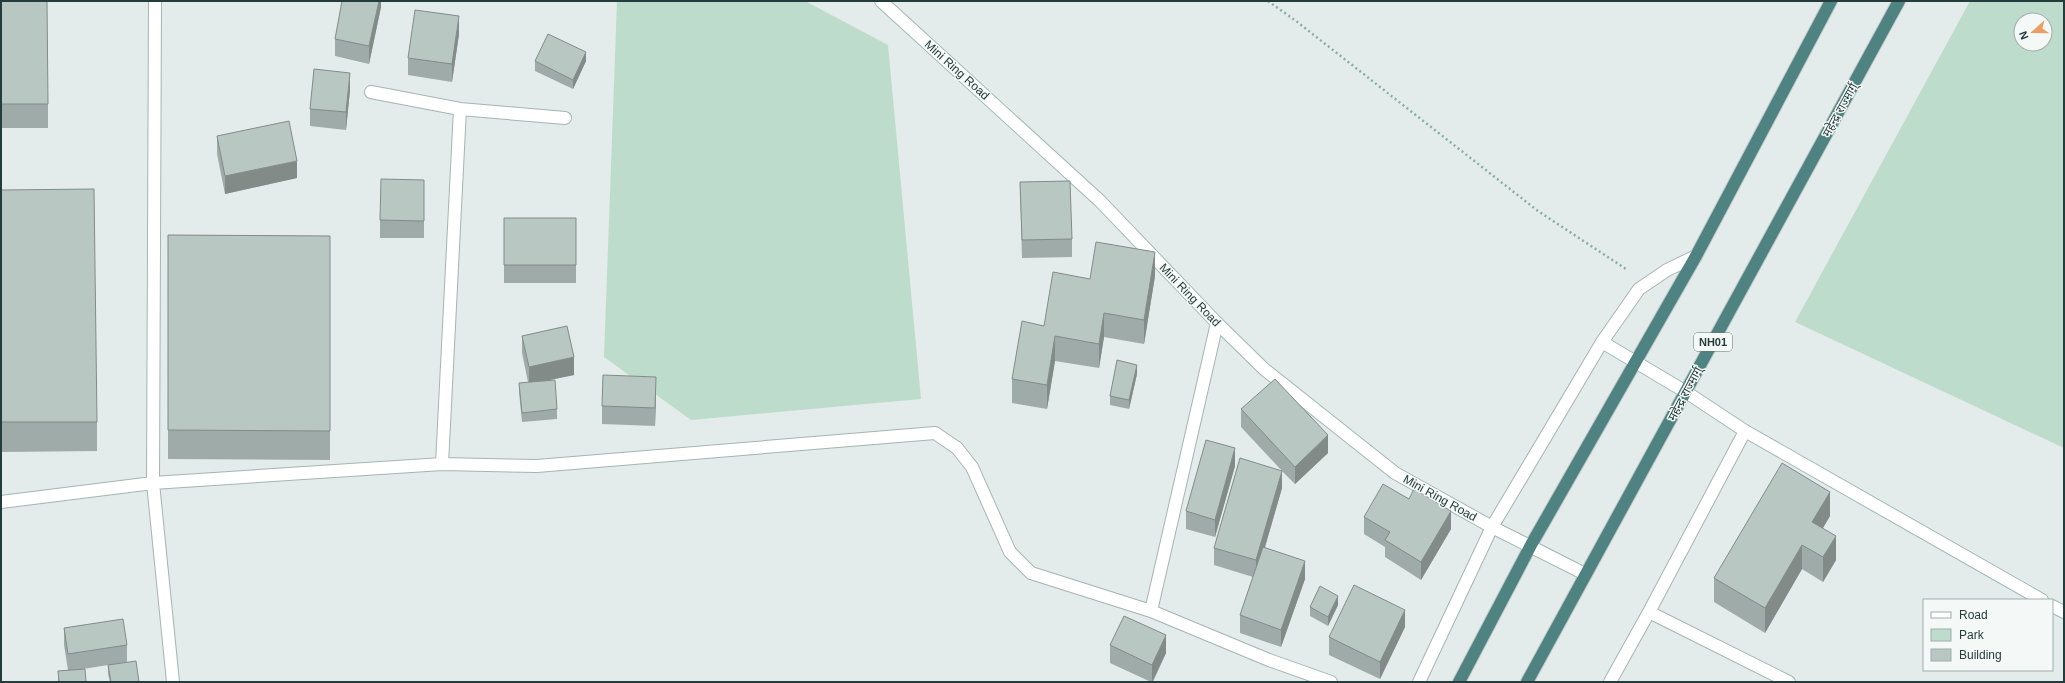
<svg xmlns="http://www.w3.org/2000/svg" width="2065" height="683" font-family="Arial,'Noto Sans Devanagari',sans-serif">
	<rect width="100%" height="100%" fill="#e3ecea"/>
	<path fill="#bedccc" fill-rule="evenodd" d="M 617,1 L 805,1 L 888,45 L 921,399 L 691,420 L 604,357 Z
		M 1970,1 L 2064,1 L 2064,448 L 1795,322 ZM 2021,20 L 2045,20 L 2045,44 L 2021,44 Z"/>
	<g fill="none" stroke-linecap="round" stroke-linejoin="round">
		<defs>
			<path id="service" d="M 371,92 L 460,109 L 565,118
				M 442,464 L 460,109
				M 1,502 L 153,483 L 155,1
				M 173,682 L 153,483 L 442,464 L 537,466 L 935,433 L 957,448"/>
			<path id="minor" d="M 957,448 L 972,467 L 1010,552 L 1031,573 L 1151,611 L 1269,660 L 1331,682
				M 1151,611 L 1217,323
				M 1649,612 L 1789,682
				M 1419,682 L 1492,527 L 1602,342 L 1639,289 L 1667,270 L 1696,256
				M 1610,682 L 1649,612 L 1745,431"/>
			<path id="secondary" d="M 881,1 L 1100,201 L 1217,323 L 1264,369 L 1395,473 L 1492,527 L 1585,574
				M 1602,342 L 1686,392 L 1745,431 L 2042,600
				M 2052,606 L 2064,612"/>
			<path id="trunk" d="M 1459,682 L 1531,545 L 1696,256 L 1831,1
				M 1527,682 L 1899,1"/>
		</defs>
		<use href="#service" stroke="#a6b4b2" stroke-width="14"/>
		<use href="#minor" stroke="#a6b4b2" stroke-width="14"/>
		<use href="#secondary" stroke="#a2b7b4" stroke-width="14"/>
		<use href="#trunk" stroke="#c2c8c8" stroke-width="14"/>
		<path stroke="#86aea9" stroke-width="2.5" stroke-dasharray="2 3" stroke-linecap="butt" d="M 1268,1 L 1296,21 L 1538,211 L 1626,269"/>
		<use href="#service" stroke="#fff" stroke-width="12"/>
		<use href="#minor" stroke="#fff" stroke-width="12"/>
		<use href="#secondary" stroke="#fff" stroke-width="12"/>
		<use href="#trunk" stroke="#4e8381" stroke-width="12"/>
	</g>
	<path fill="#9faba8" d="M 1,1 L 48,104 L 48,128 L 1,128 Z
		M 381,1 L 381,7 L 369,64 L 335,56 L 335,39 Z
		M 459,34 L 452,82 L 408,75 L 408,58 Z
		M 535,61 L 586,61 L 573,89 L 535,71 Z
		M 350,90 L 346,130 L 310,126 L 310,109 Z
		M 217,136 L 297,178 L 225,194 L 217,154 Z
		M 424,180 L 424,238 L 380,238 L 380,220 Z
		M 1020,182 L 1072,239 L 1072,257 L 1022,258 Z
		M 1,190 L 97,422 L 97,451 L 1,452 Z
		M 504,218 L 576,218 L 576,283 L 504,283 Z
		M 168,235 L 330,236 L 330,460 L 168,459 Z
		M 1155,276 L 1144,344 L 1104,337 L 1099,368 L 1055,361 L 1047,409 L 1012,403 L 1012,379 L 1044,326 L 1090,279 Z
		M 522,336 L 574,375 L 550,380 L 557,409 L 557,419 L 522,422 L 519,392 L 519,383 L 528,382 L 522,353 Z
		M 1137,374 L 1129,409 L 1110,405 L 1110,396 Z
		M 656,394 L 655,426 L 602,424 L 602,406 Z
		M 1241,409 L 1328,453 L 1295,484 L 1282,471 L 1282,488 L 1265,547 L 1305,579 L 1281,647 L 1240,633 L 1240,615 L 1253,577 L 1214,565 L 1214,548 L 1282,471 L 1241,427 Z
		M 1235,466 L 1215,537 L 1186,529 L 1186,511 Z
		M 1830,516 L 1823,528 L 1836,560 L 1823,582 L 1802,569 L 1765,633 L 1714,602 L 1714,578 Z
		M 1364,517 L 1451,529 L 1421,580 L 1385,557 L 1385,547 L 1364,534 Z
		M 1338,605 L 1328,626 L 1310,616 L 1310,607 Z
		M 1405,627 L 1380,679 L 1329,655 L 1329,637 Z
		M 64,628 L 127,645 L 127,662 L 139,682 L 110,682 L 108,674 L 108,665 L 83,669 L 86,682 L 58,682 L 58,671 L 68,670 L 64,645 Z
		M 1110,645 L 1166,653 L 1153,682 L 1151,682 L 1110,663 Z"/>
	<path fill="#828b88" d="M 379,1 L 381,1 L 381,7 L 369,64 L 369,46 Z
		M 459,16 L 459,34 L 452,82 L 452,64 Z
		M 586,52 L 586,61 L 573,89 L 573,80 Z
		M 350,73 L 350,90 L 346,130 L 346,112 Z
		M 297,161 L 297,178 L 225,194 L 225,176 Z
		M 1155,252 L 1155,276 L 1144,344 L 1144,320 Z
		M 1104,313 L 1104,337 L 1099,368 L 1099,344 Z
		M 1055,336 L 1055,361 L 1047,409 L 1047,385 Z
		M 574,357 L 574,375 L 529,384 L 529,367 Z
		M 1137,365 L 1137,374 L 1129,409 L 1129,400 Z
		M 656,377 L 656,394 L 655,426 L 655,408 Z
		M 1328,435 L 1328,453 L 1295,484 L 1295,467 Z
		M 1235,448 L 1235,466 L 1215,537 L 1215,520 Z
		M 1282,471 L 1282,488 L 1256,578 L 1256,560 Z
		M 1830,492 L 1830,516 L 1812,546 L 1812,522 Z
		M 1451,511 L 1451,529 L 1421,580 L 1421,562 Z
		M 1836,536 L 1836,560 L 1823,582 L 1823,557 Z
		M 1802,545 L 1802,569 L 1765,633 L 1765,608 Z
		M 1305,561 L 1305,579 L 1281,647 L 1281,630 Z
		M 1338,596 L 1338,605 L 1328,626 L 1328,617 Z
		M 1405,610 L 1405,627 L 1380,679 L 1380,662 Z
		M 1166,635 L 1166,653 L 1152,682 L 1152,665 Z"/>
	<path fill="#b9c7c3" stroke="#828b88" d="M 1,1 L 47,1 L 48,104 L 1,104 Z
		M 342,1 L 379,1 L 369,46 L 335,39 Z
		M 415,10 L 459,16 L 452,64 L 408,58 Z
		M 548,34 L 586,52 L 573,80 L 535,61 Z
		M 314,69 L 350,73 L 346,112 L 310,109 Z
		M 289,121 L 297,161 L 225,176 L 217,136 Z
		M 381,179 L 424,180 L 424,221 L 380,220 Z
		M 1070,181 L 1072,239 L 1022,240 L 1020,182 Z
		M 94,189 L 97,422 L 1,422 L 1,190 Z
		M 504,218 L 576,218 L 576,265 L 504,265 Z
		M 168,235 L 330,236 L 330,431 L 168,430 Z
		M 1096,242 L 1155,252 L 1144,320 L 1104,313 L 1099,344 L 1055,336 L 1047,385 L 1012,379 L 1022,321 L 1044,326 L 1053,272 L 1090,279 Z
		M 567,326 L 574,357 L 529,367 L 522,336 Z
		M 1117,360 L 1137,365 L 1129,400 L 1110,396 Z
		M 603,375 L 656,377 L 655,408 L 602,406 Z
		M 1275,379 L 1328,435 L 1295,467 L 1241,409 Z
		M 555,380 L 557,409 L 522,413 L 519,383 Z
		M 1206,440 L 1235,448 L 1215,520 L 1186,511 Z
		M 1240,458 L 1282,471 L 1256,560 L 1214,548 Z
		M 1782,463 L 1830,492 L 1812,522 L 1836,536 L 1823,557 L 1802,545 L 1765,608 L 1714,578 Z
		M 1383,484 L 1409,499 L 1414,489 L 1451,511 L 1421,562 L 1385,540 L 1390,532 L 1364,517 Z
		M 1263,547 L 1305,561 L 1281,630 L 1240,615 Z
		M 1354,585 L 1405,610 L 1380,662 L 1329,637 Z
		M 1320,586 L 1338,596 L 1328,617 L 1310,607 Z
		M 1124,616 L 1166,635 L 1152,665 L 1110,645 Z
		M 123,619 L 127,645 L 68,654 L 64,628 Z
		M 136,661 L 139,682 L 111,682 L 108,665 Z
		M 85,669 L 86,682 L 59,682 L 58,671 Z"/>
	<g text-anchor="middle" stroke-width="3" stroke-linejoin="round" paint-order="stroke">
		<rect fill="#f4f9f7" stroke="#627573" stroke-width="1" x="1694" y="333" width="38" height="18" rx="3"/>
		<g font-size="11" font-weight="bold" fill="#243c3b">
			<text x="1713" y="346">NH01</text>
		</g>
		<g font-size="12" fill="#243c3b" stroke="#f4f9f7">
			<text transform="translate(957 70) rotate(42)" y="4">Mini Ring Road</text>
			<text transform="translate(1840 110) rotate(-61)" y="4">महेन्द्र राज्मार्ग्</text>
			<text transform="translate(1190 295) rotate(46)" y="4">Mini Ring Road</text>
			<text transform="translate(1685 394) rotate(-62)" y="4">महेन्द्र राज्मार्ग्</text>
			<text transform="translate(1440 498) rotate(29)" y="4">Mini Ring Road</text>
		</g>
	</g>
	<rect width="2065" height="683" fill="none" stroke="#243c3b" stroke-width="4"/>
	<rect x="1923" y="599" width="130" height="72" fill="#f4f9f7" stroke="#a1adac"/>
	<rect x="1931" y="612" width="20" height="6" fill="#ffffff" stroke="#a1adac"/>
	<text x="1959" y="619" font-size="12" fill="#243c3b">Road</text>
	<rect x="1931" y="629" width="20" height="12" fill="#bedccc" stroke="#a1adac"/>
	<text x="1959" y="639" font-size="12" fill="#243c3b">Park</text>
	<rect x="1931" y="649" width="20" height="12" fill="#b9c7c3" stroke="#a1adac"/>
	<text x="1959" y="659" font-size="12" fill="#243c3b">Building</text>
	<g transform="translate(2033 32) rotate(249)"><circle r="19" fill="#f4f9f7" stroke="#a1adac"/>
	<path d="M0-3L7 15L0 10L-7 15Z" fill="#e99f64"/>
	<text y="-6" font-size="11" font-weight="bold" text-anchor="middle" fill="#243c3b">N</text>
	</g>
</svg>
